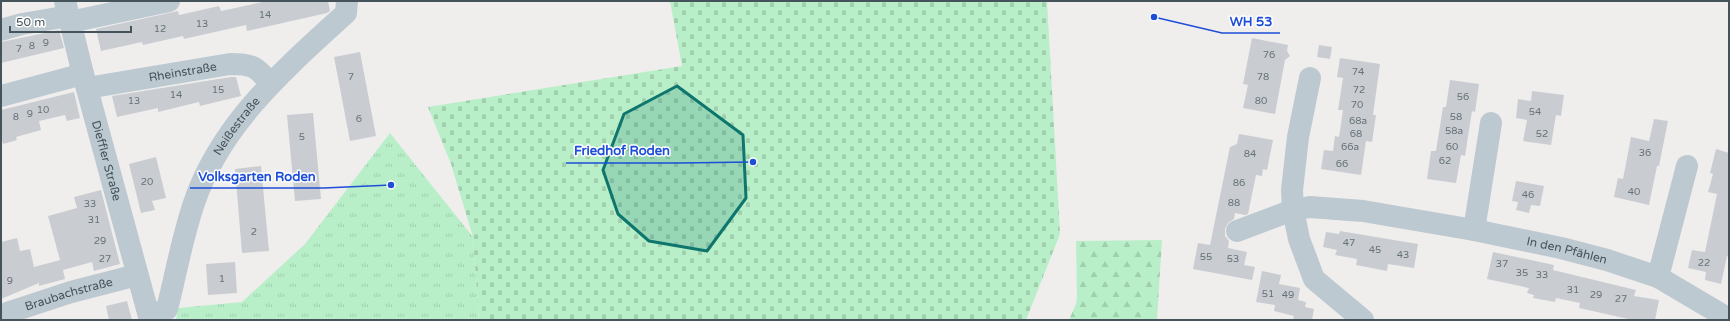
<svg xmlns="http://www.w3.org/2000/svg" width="1730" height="321" font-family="'Varela Round',sans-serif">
	<defs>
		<pattern id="grass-tufts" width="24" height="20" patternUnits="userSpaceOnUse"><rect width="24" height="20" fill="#b9efc8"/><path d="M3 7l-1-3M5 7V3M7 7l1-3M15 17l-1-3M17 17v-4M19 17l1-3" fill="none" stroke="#a0cfae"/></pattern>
		<pattern id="forest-firs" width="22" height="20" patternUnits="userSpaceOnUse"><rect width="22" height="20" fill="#b9efc8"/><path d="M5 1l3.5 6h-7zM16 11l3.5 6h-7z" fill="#a0cfae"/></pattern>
		<pattern id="cemetery-stones" width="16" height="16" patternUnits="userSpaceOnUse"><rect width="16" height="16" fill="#b9efc8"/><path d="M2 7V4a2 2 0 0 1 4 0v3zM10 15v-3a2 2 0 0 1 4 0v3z" fill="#a0cfae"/></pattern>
	</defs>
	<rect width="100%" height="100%" fill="#f0eded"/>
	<path fill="url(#grass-tufts)" d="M 390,133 L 473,237 L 479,320 L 176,320 L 178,308 L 242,302 L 305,244 Z"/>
	<path fill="url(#forest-firs)" d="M 1162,240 L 1157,320 L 1069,320 L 1076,304 L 1077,297 L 1076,241 Z"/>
	<path fill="url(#cemetery-stones)" d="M 670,1 L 1047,1 L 1060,234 L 1026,320 L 479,320 L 473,237 L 451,164 L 428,107 L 682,66 Z"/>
	<path fill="#c9cdd2" d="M 267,1 L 328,1 L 330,11 L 327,13 L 247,31 L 246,25 L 184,39 L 183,36 L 143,45 L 142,42 L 101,51 L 96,29 L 178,11 L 179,15 L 219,6 L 221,11 Z
		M 59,30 L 64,48 L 1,63 L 1,42 Z
		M 1252,38 L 1288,45 L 1287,51 L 1290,56 L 1285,60 L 1275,114 L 1243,108 L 1248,85 L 1243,84 Z
		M 1319,45 L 1332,47 L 1330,59 L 1317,57 Z
		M 360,52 L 376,136 L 350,141 L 334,57 Z
		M 1340,58 L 1380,64 L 1373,115 L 1376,115 L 1372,142 L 1366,141 L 1361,175 L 1321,169 L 1324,150 L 1333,151 L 1335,136 L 1339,137 L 1343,110 L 1338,110 L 1343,78 L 1337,77 Z
		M 231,77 L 236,77 L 241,96 L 200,106 L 199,102 L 158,112 L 158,108 L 117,117 L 112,96 Z
		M 1450,80 L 1479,84 L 1475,112 L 1472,111 L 1465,156 L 1461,155 L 1456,183 L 1427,179 L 1431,151 L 1436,151 L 1443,107 L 1446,107 Z
		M 1532,91 L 1564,95 L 1561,116 L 1556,115 L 1551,145 L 1523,141 L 1527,120 L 1516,118 L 1518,99 L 1531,101 Z
		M 74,92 L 80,118 L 67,121 L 65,115 L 39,121 L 41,130 L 16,137 L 17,140 L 3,144 L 1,137 L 1,110 Z
		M 313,113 L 321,199 L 295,201 L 287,115 Z
		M 1654,119 L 1668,121 L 1659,166 L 1657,166 L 1649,205 L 1614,197 L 1618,178 L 1623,179 L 1631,137 L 1649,141 Z
		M 1239,134 L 1273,140 L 1267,170 L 1263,169 L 1262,176 L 1256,175 L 1248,214 L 1245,215 L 1235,213 L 1234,219 L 1228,223 L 1225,229 L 1225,236 L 1229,241 L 1228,248 L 1247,252 L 1244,265 L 1255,267 L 1252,280 L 1193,269 L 1198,243 L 1210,245 L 1230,147 L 1237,144 Z
		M 1716,149 L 1729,153 L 1729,257 L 1727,256 L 1721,284 L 1705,280 L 1706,272 L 1688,268 L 1692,250 L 1705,252 L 1717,194 L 1708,192 L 1713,174 L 1710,173 Z
		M 156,157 L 166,198 L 152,201 L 155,210 L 141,213 L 129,164 Z
		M 261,166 L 269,251 L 242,253 L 235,169 Z
		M 1516,181 L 1544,186 L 1540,206 L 1531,205 L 1529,213 L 1516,210 L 1518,202 L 1512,201 Z
		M 101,190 L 120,264 L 94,271 L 92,262 L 63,270 L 65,279 L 39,286 L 39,283 L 1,299 L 1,242 L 17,238 L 20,251 L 30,249 L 34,267 L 60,260 L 48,216 L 77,208 L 74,197 Z
		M 1340,231 L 1418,244 L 1414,268 L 1388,264 L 1387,271 L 1356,265 L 1357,259 L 1335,255 L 1337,250 L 1323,247 L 1326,232 L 1339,234 Z
		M 1493,252 L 1554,265 L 1553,270 L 1636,290 L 1634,296 L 1659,300 L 1655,320 L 1633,320 L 1579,308 L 1580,303 L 1556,298 L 1555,302 L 1533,298 L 1534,295 L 1527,293 L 1529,288 L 1487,279 Z
		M 235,262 L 237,293 L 208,295 L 206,264 Z
		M 1262,271 L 1281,275 L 1279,284 L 1300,288 L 1298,300 L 1306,302 L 1305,307 L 1314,309 L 1312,320 L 1293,320 L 1294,316 L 1274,311 L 1275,305 L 1256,302 Z
		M 127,301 L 132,320 L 109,320 L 106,306 Z"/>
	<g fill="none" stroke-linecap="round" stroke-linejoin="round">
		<g stroke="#bdc9d0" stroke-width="22">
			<path id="s1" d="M 65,1 L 83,74 L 150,320"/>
			<path d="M 70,22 L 169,1"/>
			<path d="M 1,30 L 22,24 L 69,16"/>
			<path d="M 1310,78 L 1298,137 L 1292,190 L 1293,210 L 1299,239 L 1314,279 L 1363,320"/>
			<path id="s2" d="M 87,88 L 230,64 C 252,64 256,66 270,83"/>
			<path d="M 1,96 L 83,74"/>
			<path d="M 1474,230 L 1491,123"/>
			<path id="s3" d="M 1237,231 L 1293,210 L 1310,207 L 1363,211 L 1474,230 L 1561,248 L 1607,260 L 1658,277 L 1729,319"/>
			<path d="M 1658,277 L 1687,166"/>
			<path id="s4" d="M 1,315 L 71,292 L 137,275"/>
			<path id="s5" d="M 149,316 L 167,309 C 176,274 182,238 194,203 C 221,123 286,68 346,13 L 347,1"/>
		</g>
	</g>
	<path fill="#0f766e" fill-opacity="0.2" stroke="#0f766e" stroke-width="3" stroke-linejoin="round" d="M 677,86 L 743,135 L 746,198 L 707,251 L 649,241 L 618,214 L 603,170 L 624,114 Z"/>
	<g text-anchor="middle" stroke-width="3" stroke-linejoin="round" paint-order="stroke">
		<g font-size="10" fill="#667279">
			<text x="265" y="18">14</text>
			<text x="202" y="27">13</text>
			<text x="160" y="32">12</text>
			<text x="46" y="46">9</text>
			<text x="32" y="49">8</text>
			<text x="19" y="52">7</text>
			<text x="1269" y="58">76</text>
			<text x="1358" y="75">74</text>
			<text x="351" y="80">7</text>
			<text x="1263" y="80">78</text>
			<text x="218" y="93">15</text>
			<text x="1359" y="93">72</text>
			<text x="176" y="98">14</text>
			<text x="1463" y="100">56</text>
			<text x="134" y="104">13</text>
			<text x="1261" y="104">80</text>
			<text x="1357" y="108">70</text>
			<text x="43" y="113">10</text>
			<text x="1535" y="115">54</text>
			<text x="30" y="117">9</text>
			<text x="16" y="120">8</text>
			<text x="1456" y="120">58</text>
			<text x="359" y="122">6</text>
			<text x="1358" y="124">68a</text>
			<text x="1454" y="134">58a</text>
			<text x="1356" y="137">68</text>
			<text x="1542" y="137">52</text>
			<text x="302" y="140">5</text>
			<text x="1350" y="150">66a</text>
			<text x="1452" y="150">60</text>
			<text x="1645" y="156">36</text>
			<text x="1250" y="157">84</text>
			<text x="1445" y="164">62</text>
			<text x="1342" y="167">66</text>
			<text x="147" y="185">20</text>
			<text x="1239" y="186">86</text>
			<text x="1634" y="195">40</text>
			<text x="1528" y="198">46</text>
			<text x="1234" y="206">88</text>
			<text x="90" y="207">33</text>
			<text x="94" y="223">31</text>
			<text x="254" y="235">2</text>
			<text x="100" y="244">29</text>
			<text x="1349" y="246">47</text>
			<text x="1375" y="253">45</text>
			<text x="1403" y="258">43</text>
			<text x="1206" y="260">55</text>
			<text x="105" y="262">27</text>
			<text x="1233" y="262">53</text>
			<text x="1704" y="266">22</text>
			<text x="1502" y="267">37</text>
			<text x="1522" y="276">35</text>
			<text x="1542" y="278">33</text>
			<text x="222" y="282">1</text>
			<text x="10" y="284">9</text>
			<text x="1573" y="293">31</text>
			<text x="1268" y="297">51</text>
			<text x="1288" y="298">49</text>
			<text x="1596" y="298">29</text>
			<text x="1621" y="302">27</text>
		</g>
		<g font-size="12" fill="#45535b" stroke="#fff">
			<text dy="4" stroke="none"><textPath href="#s2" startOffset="97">Rheinstraße</textPath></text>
			<text dy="4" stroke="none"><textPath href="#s5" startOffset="217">Neißestraße</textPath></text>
			<text dy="4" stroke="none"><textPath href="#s1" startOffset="165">Dieffler Straße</textPath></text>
			<text dy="4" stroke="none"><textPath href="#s3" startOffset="338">In den Pfählen</textPath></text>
			<text dy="4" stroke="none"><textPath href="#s4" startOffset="71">Braubachstraße</textPath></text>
		</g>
	</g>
	<path fill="none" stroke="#1d4ed8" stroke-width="1.5" d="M1154 17L1222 33H1280M753 162L678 163H566M391 185L324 188H190"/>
	<g fill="#1d4ed8" stroke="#fff" stroke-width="1.5">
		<circle cx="1154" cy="17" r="4"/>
		<circle cx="753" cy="162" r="4"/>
		<circle cx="391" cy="185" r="4"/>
	</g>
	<g font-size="13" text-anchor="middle" font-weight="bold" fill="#1d4ed8" stroke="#fff" stroke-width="3" stroke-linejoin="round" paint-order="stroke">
		<text x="1251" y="26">WH 53</text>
		<text x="622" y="155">Friedhof Roden</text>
		<text x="257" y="181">Volksgarten Roden</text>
	</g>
	<rect width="1730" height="321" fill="none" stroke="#45535b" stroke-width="4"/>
	<path d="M10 26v6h121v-6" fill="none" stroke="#45535b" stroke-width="2"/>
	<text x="16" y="26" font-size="12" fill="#45535b" stroke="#ffffff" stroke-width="3" paint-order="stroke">50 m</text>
</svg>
